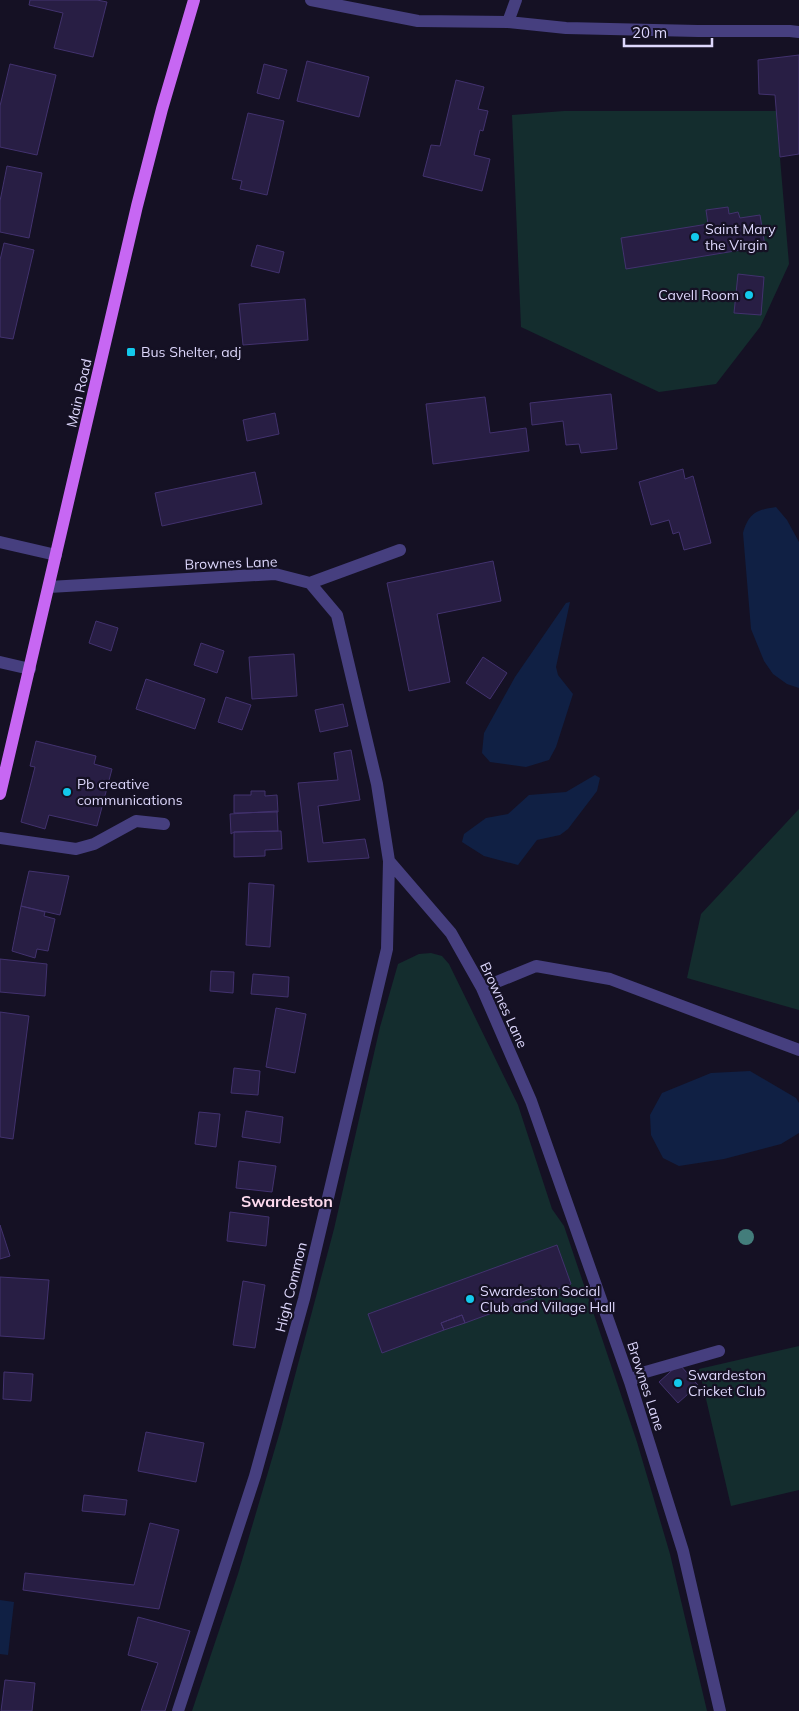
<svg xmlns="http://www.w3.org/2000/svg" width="799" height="1711" font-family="Mulish,sans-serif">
	<rect width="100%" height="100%" fill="#151124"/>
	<path fill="#142d2e" d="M 564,111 L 776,111 L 789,264 L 760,327 L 716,384 L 659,392 L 521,327 L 512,115 Z
		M 799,809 L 799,1010 L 687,978 L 701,914 Z
		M 431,953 L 442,956 L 449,964 L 518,1105 L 552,1209 L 564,1226 L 637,1442 L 670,1554 L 707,1711 L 192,1711 L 238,1574 L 281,1428 L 334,1229 L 380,1027 L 398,964 L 419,954 Z
		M 799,1346 L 799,1490 L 731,1506 L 699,1369 Z"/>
	<path fill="#102044" d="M 776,507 L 787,520 L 799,542 L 799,688 L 787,684 L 773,674 L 764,661 L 751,629 L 743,533 C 749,513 756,510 776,507 Z
		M 570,602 L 556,667 L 558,675 L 573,694 L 556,747 L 549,760 L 526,767 L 490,762 L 482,753 L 484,733 L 515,677 L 566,603 Z
		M 595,775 L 600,778 L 597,791 L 568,829 L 560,835 L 537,840 L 518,865 L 484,856 L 462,842 L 464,834 L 486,818 L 508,814 L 529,795 L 566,792 Z
		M 750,1071 L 796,1098 L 799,1103 L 799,1133 L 781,1144 L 724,1159 L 679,1166 L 663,1158 L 651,1135 L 650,1115 L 662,1093 L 711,1073 Z
		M 0,1600 L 14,1602 L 8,1655 L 0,1654 Z"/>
	<path fill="#281e44" stroke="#42326e" d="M 30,0 L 97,0 L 107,2 L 93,57 L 54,48 L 63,13 L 29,5 Z
		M 799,55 L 799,154 L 780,157 L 775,95 L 759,94 L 758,60 Z
		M 307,61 L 369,77 L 359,117 L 297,101 Z
		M 10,64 L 56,75 L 37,155 L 0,147 L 0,106 Z
		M 264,64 L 287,70 L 279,99 L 257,93 Z
		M 456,80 L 484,87 L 478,109 L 488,111 L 483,131 L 480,130 L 474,155 L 490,159 L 482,191 L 423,176 L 431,145 L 440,146 Z
		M 248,113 L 284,121 L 267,195 L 240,189 L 242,181 L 232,179 Z
		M 7,166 L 42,173 L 29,238 L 0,232 L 0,201 Z
		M 728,207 L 729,214 L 738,212 L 740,218 L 760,215 L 765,246 L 626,269 L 621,238 L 708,224 L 706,210 Z
		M 4,243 L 34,250 L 13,339 L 0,337 L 0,260 Z
		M 257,245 L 284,252 L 279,273 L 251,266 Z
		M 738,274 L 764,277 L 761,315 L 734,313 Z
		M 305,299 L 308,340 L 243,345 L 239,304 Z
		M 611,394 L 617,449 L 581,453 L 579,444 L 566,445 L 563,421 L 532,425 L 530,403 Z
		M 485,397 L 490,433 L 526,428 L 529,451 L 433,464 L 426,404 Z
		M 275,413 L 279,434 L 247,441 L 243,420 Z
		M 683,469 L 685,479 L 693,476 L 711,543 L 684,550 L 679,532 L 673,534 L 669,520 L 651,525 L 639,482 Z
		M 255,472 L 262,504 L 162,526 L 155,493 Z
		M 493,561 L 501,601 L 437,614 L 450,682 L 409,691 L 387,583 Z
		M 96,621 L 118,628 L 111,651 L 89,643 Z
		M 201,643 L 224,651 L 217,673 L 194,665 Z
		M 294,654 L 297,696 L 252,699 L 249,657 Z
		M 483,657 L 507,673 L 490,699 L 466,683 Z
		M 146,679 L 205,699 L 195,729 L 136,709 Z
		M 226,697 L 251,705 L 242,730 L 218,722 Z
		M 343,704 L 348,726 L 320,732 L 315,710 Z
		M 36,741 L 96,756 L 94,764 L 112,769 L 97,826 L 49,815 L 45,829 L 21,822 L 35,767 L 30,766 Z
		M 351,750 L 360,800 L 318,806 L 323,843 L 365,839 L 369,858 L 308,862 L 298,783 L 338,780 L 334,753 Z
		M 251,791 L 265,791 L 265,796 L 277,795 L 278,812 L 234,813 L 234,795 L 251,795 Z
		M 277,811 L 278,831 L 234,832 L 231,834 L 230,814 Z
		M 281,831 L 282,849 L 265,850 L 265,856 L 234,857 L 234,832 Z
		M 29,871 L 69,876 L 60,915 L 21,906 Z
		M 249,883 L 274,885 L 270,947 L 246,945 Z
		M 21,906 L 45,912 L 44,916 L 55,919 L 48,951 L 37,949 L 35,958 L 12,951 Z
		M 0,959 L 47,964 L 45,996 L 0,992 Z
		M 211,971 L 234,972 L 233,993 L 210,991 Z
		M 253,974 L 289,977 L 288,997 L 251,994 Z
		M 276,1008 L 306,1014 L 295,1073 L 266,1067 Z
		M 0,1012 L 29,1016 L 13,1139 L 0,1137 Z
		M 234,1068 L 260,1071 L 258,1095 L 231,1093 Z
		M 246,1111 L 283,1117 L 280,1143 L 242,1137 Z
		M 199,1112 L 220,1114 L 216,1147 L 195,1144 Z
		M 239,1161 L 276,1166 L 272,1192 L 236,1188 Z
		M 230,1212 L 269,1217 L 266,1246 L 227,1241 Z
		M 0,1225 L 10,1256 L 0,1259 Z
		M 557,1245 L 571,1284 L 465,1323 L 462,1315 L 441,1323 L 444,1330 L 382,1353 L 368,1314 Z
		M 0,1277 L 49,1280 L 44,1339 L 0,1336 Z
		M 243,1281 L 265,1285 L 255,1348 L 233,1345 Z
		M 462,1315 L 465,1323 L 444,1330 L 441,1323 Z
		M 679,1364 L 698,1385 L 678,1403 L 659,1382 Z
		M 4,1372 L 33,1374 L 31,1401 L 3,1399 Z
		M 146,1432 L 204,1443 L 196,1482 L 138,1471 Z
		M 84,1495 L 127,1500 L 125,1515 L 82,1511 Z
		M 150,1523 L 179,1530 L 159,1609 L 23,1590 L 25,1573 L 134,1585 Z
		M 138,1617 L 190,1631 L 165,1711 L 141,1711 L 158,1663 L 128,1655 Z
		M 5,1680 L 35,1683 L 32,1711 L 1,1711 Z"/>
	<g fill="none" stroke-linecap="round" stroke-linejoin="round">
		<path stroke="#463f7f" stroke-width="12" d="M 311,0 L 418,21 L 508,22 L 566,28 L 698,31 L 790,31 L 799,32
			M 508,22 L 516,0
			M 0,542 L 56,555
			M 310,583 L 400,550
			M 49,587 L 275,574 L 310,583 L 337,615 L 377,784 L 389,861 L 451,933 L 482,988 L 531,1101 L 630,1382 L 683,1551 L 720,1711
			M 0,662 L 30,669
			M 0,838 L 76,849 L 94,844 L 136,821 L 164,824
			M 482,988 L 536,966 L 610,979 L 799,1050
			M 630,1382 L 642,1373 L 719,1351
			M 178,1711 L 255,1476 L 304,1299 L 387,949 L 389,861"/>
		<path stroke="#c767f3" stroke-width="12" d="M 0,794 L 137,206 L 162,109 L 194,0"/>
	</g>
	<circle fill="#437d7b" cx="746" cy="1237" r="8"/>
	<g fill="#13c9ec" stroke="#151124" stroke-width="2">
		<circle cx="695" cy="237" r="5"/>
		<circle cx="749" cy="295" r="5"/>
		<rect x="126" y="347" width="10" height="10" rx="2.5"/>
		<circle cx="67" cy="792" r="5"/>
		<circle cx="470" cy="1299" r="5"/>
		<circle cx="678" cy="1383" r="5"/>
	</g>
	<g text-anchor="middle" stroke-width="4.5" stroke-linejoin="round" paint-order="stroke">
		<g font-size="14" fill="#ddd7fc" stroke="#151124" text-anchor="start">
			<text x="705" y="234">Saint Mary<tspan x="705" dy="16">the Virgin</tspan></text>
			<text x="739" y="300" text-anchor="end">Cavell Room</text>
			<text x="141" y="357">Bus Shelter, adj</text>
			<text x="77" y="789">Pb creative<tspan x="77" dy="16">communications</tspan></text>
			<text x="480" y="1296">Swardeston Social<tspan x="480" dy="16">Club and Village Hall</tspan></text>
			<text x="688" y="1380">Swardeston<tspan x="688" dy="16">Cricket Club</tspan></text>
		</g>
		<g font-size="14" fill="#ddd7fc" stroke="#151124">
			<text transform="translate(79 393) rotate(-77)" y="5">Main Road</text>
			<text transform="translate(231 563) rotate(-2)" y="5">Brownes Lane</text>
			<text transform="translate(504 1005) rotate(65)" y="5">Brownes Lane</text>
			<text transform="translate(291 1287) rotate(-76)" y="5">High Common</text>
			<text transform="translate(646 1386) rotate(72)" y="5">Brownes Lane</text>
		</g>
		<g font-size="16" font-weight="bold" fill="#fcd9ed" stroke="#151124">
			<text x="287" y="1207">Swardeston</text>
		</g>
	</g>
	<path d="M624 38v8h88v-8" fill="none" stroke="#ddd7fc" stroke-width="2.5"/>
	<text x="632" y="38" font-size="15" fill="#ddd7fc" stroke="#151124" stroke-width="4" paint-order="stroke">20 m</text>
</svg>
